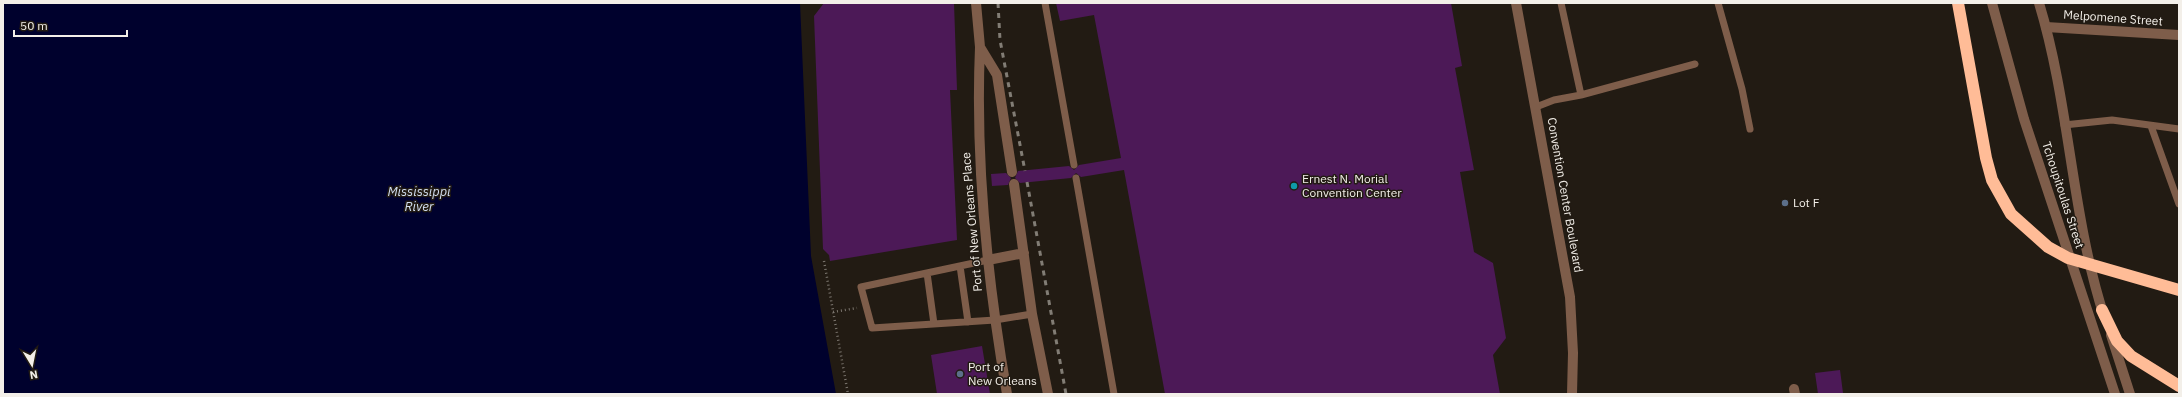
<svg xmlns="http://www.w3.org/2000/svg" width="2182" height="397" font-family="'IBM Plex Sans',sans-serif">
	<rect width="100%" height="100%" fill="#221b13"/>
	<path fill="#00012d" d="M 3,3 L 800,3 L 811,256 L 836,394 L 3,394 Z"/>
	<path fill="#4c1957" d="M 824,3 L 954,3 L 957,90 L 950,90 L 957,240 L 830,261 L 829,255 L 823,249 L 814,16 Z
		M 1056,3 L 1451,3 L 1462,66 L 1455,68 L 1474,170 L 1460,172 L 1474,252 L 1493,263 L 1506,338 L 1493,355 L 1500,394 L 1165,394 L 1124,170 L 1081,177 L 1076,173 L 1071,178 L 1020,183 L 1015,178 L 1018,171 L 1069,166 L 1074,170 L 1079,165 L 1121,158 L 1094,15 L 1060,21 Z
		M 1006,173 L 1011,178 L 1008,185 L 992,186 L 991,174 Z
		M 982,346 L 990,394 L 937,394 L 931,355 Z
		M 1840,370 L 1843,393 L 1818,394 L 1815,373 Z"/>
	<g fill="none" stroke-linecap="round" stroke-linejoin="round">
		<path stroke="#7c766f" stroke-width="2.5" stroke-dasharray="1 3" stroke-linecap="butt" d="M 824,261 L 848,394
			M 833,312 L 857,308"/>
		<path stroke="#7e5d4a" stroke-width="7" d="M 1045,3 L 1074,165
			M 1718,3 L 1742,89 L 1750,129
			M 1581,95 L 1695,64
			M 1536,107 L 1554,100 L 1581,95 L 1561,3
			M 2064,125 L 2112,120 L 2179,129
			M 2151,126 L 2179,204
			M 1076,178 L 1114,394
			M 988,260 L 861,287 L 872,328 L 995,320 L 1032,314
			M 960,266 L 968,322
			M 927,273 L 934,324"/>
		<path stroke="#7e5d4a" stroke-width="10" d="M 976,3 L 980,47
			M 2046,27 L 2179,35
			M 1014,184 L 1032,314 L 1048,394
			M 988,260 L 1024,253
			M 1794,389 L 1795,394
			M 1007,394 C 987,279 975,163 980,47 L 997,75 L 1012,172"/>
		<path stroke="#7e5d4a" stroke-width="10" d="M 1516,3 L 1570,297 L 1573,353 L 1572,394
			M 1992,3 L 2024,119 L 2115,394
			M 2039,3 C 2070,105 2071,214 2104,316
			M 2111,335 L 2130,394"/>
		<path stroke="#ffbc97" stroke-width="12" d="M 2102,310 L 2117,341 L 2131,356 L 2179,386"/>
		<path stroke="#827d75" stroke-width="3" stroke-dasharray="5 5" stroke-linecap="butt" d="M 998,3 L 1000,40 L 1025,171
			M 1027,182 L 1066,394"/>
		<path stroke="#ffbc97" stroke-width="12" d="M 1958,3 L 1986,158 L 1992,180 L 2011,214 L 2048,247 L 2068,258 L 2179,290"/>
	</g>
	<circle fill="#0f9aa8" stroke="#221b13" stroke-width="1.5" cx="1294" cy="186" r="4"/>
	<g fill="#5c6f8a" stroke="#221b13" stroke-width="1.5">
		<circle cx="1785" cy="203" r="4"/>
		<circle cx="960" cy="374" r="4"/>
	</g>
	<g text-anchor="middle" stroke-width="3" stroke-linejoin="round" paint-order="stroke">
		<g font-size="12" fill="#f3efe9" stroke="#221b13">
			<text transform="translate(2113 18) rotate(4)" y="4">Melpomene Street</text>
			<text transform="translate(1565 195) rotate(80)" y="4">Convention Center Boulevard</text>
			<text transform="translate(2063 195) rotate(72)" y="4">Tchoupitoulas Street</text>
			<text transform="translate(972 222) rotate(-95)" y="4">Port of New Orleans Place</text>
		</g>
		<g font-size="12" fill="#f3efe9" stroke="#221b13" text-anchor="start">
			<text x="1302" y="183">Ernest N. Morial<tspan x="1302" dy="14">Convention Center</tspan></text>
			<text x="1793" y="207">Lot F</text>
			<text x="968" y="371">Port of<tspan x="968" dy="14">New Orleans</tspan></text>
		</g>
		<g font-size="13" font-style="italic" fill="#d2def1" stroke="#221b13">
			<text x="419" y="196">Mississippi<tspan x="419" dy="15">River</tspan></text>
		</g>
	</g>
	<rect width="2182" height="397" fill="none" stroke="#f3efe9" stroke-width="8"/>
	<g transform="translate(32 365) rotate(170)" stroke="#221b13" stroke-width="3" paint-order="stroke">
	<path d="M0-3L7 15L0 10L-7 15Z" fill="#f3efe9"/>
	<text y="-6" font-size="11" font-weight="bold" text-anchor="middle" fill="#f3efe9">N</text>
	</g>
	<path d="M14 30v6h113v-6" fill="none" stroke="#f3efe9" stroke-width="2"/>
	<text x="20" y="30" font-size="12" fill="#f3efe9" stroke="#221b13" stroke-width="3" paint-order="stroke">50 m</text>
</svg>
